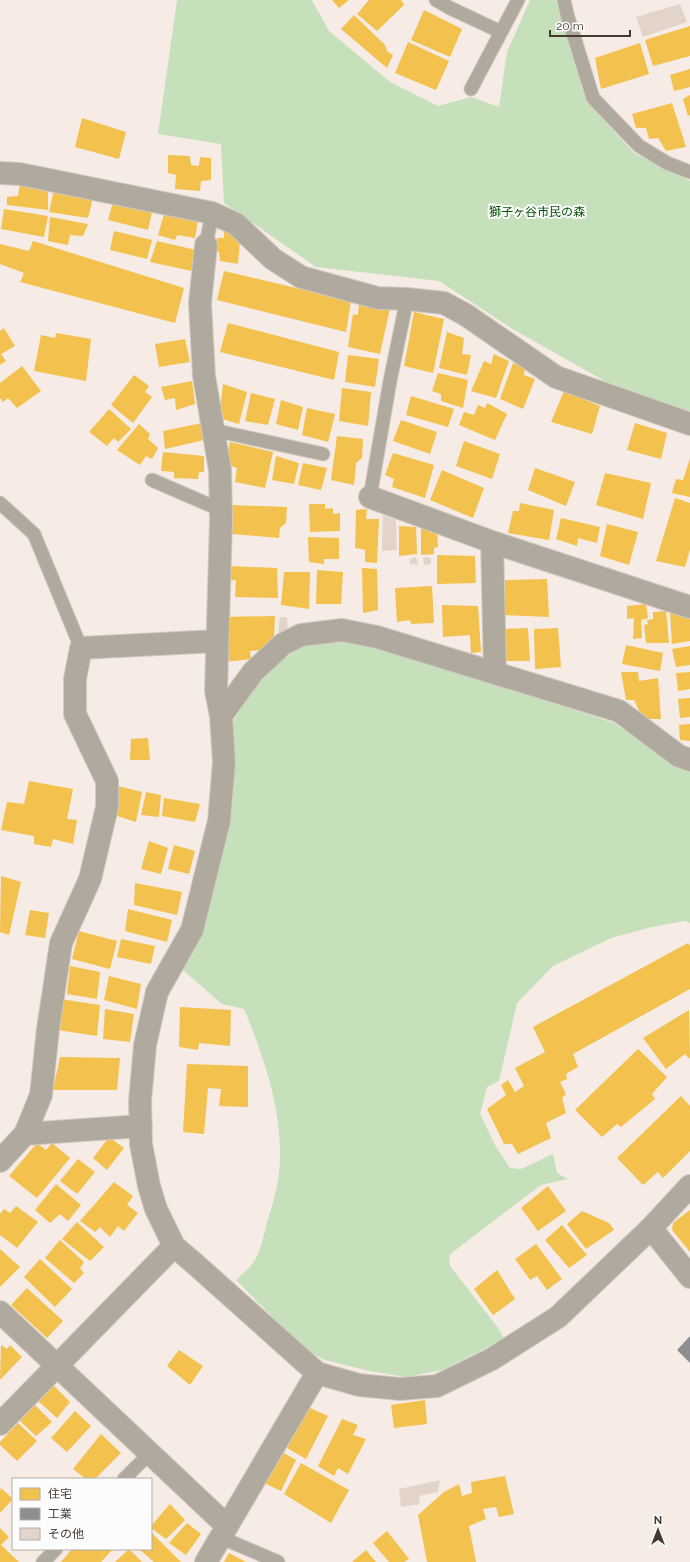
<svg xmlns="http://www.w3.org/2000/svg" width="690" height="1562" font-family="Raleway,'Noto Sans JP',sans-serif">
	<rect width="100%" height="100%" fill="#f6ece5"/>
	<path fill="#c6e0bc" d="M 177,0 L 312,0 L 329,31 L 390,82 L 438,106 L 471,97 L 499,107 L 507,52 L 530,0 L 556,0 L 586,101 L 634,153 L 690,181 L 690,412 L 608,383 L 511,328 L 439,281 L 316,267 L 224,203 L 221,144 L 158,134 Z
		M 322,640 L 344,640 L 397,652 L 614,723 L 679,768 L 690,770 L 690,923 L 685,921 L 652,927 L 611,938 L 553,966 L 517,1003 L 499,1081 L 487,1087 L 480,1114 L 496,1147 L 510,1168 L 521,1169 L 553,1154 L 557,1173 L 568,1179 L 541,1185 L 449,1255 L 450,1266 L 499,1329 L 504,1339 L 442,1370 L 406,1377 L 369,1371 L 325,1360 L 305,1350 L 236,1280 C 243,1274 250,1268 255,1260 C 261,1250 264,1234 267,1222 C 274,1201 280,1179 280,1156 C 281,1106 263,1055 244,1009 L 222,1004 L 178,966 L 198,931 L 226,841 L 233,802 L 234,762 L 231,725 L 249,694 L 277,664 L 302,646 Z"/>
	<path fill="#f2c14e" d="M 332,0 L 349,0 L 339,8 Z
		M 369,0 L 401,0 L 404,5 L 377,31 L 357,14 Z
		M 424,10 L 462,29 L 450,57 L 411,40 Z
		M 354,15 L 385,45 L 387,51 L 393,55 L 387,68 L 341,29 Z
		M 690,26 L 690,56 L 653,66 L 645,40 Z
		M 408,42 L 449,61 L 436,90 L 395,73 Z
		M 640,43 L 649,74 L 601,89 L 595,58 Z
		M 690,69 L 690,87 L 674,91 L 670,75 Z
		M 690,95 L 690,115 L 688,116 L 683,99 Z
		M 672,103 L 686,147 L 666,151 L 658,138 L 649,139 L 646,128 L 636,128 L 632,114 Z
		M 82,118 L 126,132 L 119,159 L 75,147 Z
		M 168,155 L 190,156 L 191,165 L 199,166 L 200,157 L 211,158 L 211,180 L 201,181 L 200,191 L 175,189 L 176,175 L 168,173 Z
		M 20,183 L 48,188 L 48,210 L 7,205 L 7,197 L 18,196 Z
		M 55,185 L 94,194 L 88,218 L 49,212 Z
		M 113,202 L 152,212 L 148,230 L 108,220 Z
		M 4,209 L 48,216 L 44,237 L 1,229 Z
		M 164,214 L 198,220 L 195,238 L 177,235 L 175,240 L 158,235 Z
		M 50,217 L 88,224 L 83,236 L 70,235 L 68,245 L 48,241 Z
		M 224,230 L 239,234 L 240,241 L 238,264 L 220,261 L 219,252 L 213,252 L 217,238 L 224,238 Z
		M 114,231 L 152,240 L 147,259 L 110,250 Z
		M 33,241 L 184,288 L 175,323 L 20,282 L 24,273 L 0,264 L 0,244 L 29,251 Z
		M 157,241 L 196,250 L 192,271 L 150,262 Z
		M 224,271 L 351,301 L 346,332 L 217,300 Z
		M 359,303 L 390,308 L 380,354 L 348,347 L 353,314 L 358,315 Z
		M 414,312 L 444,319 L 433,373 L 404,366 Z
		M 228,323 L 339,352 L 334,380 L 220,352 Z
		M 4,328 L 15,346 L 1,354 L 6,361 L 0,365 L 0,331 Z
		M 447,332 L 464,338 L 462,354 L 471,355 L 467,375 L 439,368 Z
		M 56,333 L 91,339 L 86,381 L 34,371 L 41,335 L 55,338 Z
		M 185,339 L 190,362 L 159,367 L 155,344 Z
		M 494,354 L 509,361 L 496,398 L 471,391 L 484,361 L 491,364 Z
		M 348,355 L 379,359 L 375,387 L 345,382 Z
		M 513,363 L 525,367 L 524,375 L 535,379 L 523,409 L 500,399 Z
		M 22,366 L 41,391 L 17,408 L 8,398 L 3,402 L 0,398 L 0,383 Z
		M 438,373 L 468,380 L 463,408 L 441,401 L 441,394 L 432,391 Z
		M 134,375 L 149,386 L 145,392 L 152,397 L 133,423 L 111,405 Z
		M 192,381 L 195,404 L 176,410 L 175,398 L 165,400 L 161,387 Z
		M 223,384 L 247,392 L 239,424 L 219,418 Z
		M 342,388 L 371,392 L 368,426 L 339,421 Z
		M 564,391 L 600,406 L 592,434 L 551,422 Z
		M 251,393 L 275,399 L 268,425 L 245,421 Z
		M 411,396 L 454,409 L 448,427 L 406,415 Z
		M 281,400 L 303,407 L 298,430 L 276,424 Z
		M 487,403 L 507,414 L 495,440 L 459,425 L 464,412 L 474,415 L 478,405 L 485,408 Z
		M 307,408 L 335,414 L 328,442 L 302,435 Z
		M 109,409 L 131,429 L 118,442 L 114,438 L 107,446 L 89,432 Z
		M 401,420 L 437,432 L 430,454 L 393,441 Z
		M 202,423 L 204,440 L 165,449 L 163,431 Z
		M 635,423 L 667,433 L 661,459 L 627,450 Z
		M 139,424 L 150,434 L 148,439 L 158,448 L 152,459 L 146,456 L 140,465 L 117,450 Z
		M 337,436 L 363,439 L 362,458 L 356,463 L 354,485 L 331,480 Z
		M 464,441 L 500,454 L 492,479 L 456,466 Z
		M 230,442 L 273,452 L 265,488 L 235,482 L 237,468 L 225,464 Z
		M 163,452 L 204,456 L 204,472 L 199,472 L 198,479 L 174,478 L 174,472 L 161,471 Z
		M 393,453 L 434,465 L 425,498 L 392,487 L 394,479 L 385,475 Z
		M 276,456 L 299,463 L 294,484 L 272,480 Z
		M 690,458 L 690,497 L 672,493 L 676,479 L 683,480 Z
		M 303,463 L 327,468 L 321,490 L 298,485 Z
		M 535,468 L 575,482 L 566,506 L 528,490 Z
		M 442,470 L 484,488 L 473,518 L 430,500 Z
		M 605,473 L 651,483 L 643,519 L 596,505 Z
		M 675,498 L 690,503 L 690,549 L 685,567 L 656,561 Z
		M 520,503 L 554,510 L 549,540 L 508,533 L 513,511 L 519,511 Z
		M 309,504 L 325,504 L 325,509 L 333,508 L 333,514 L 340,513 L 340,531 L 310,532 Z
		M 231,505 L 287,507 L 286,523 L 280,528 L 279,538 L 232,534 Z
		M 367,509 L 366,519 L 379,519 L 377,563 L 365,562 L 365,550 L 355,548 L 356,510 Z
		M 561,518 L 600,527 L 597,543 L 578,538 L 577,546 L 556,539 Z
		M 607,524 L 638,532 L 629,565 L 600,556 Z
		M 399,526 L 416,527 L 417,554 L 399,556 Z
		M 421,527 L 430,527 L 431,533 L 437,533 L 438,547 L 434,548 L 434,554 L 421,555 Z
		M 308,537 L 339,538 L 339,559 L 324,559 L 324,564 L 309,562 Z
		M 437,555 L 475,556 L 476,583 L 437,584 Z
		M 229,566 L 277,568 L 278,598 L 235,597 L 236,580 L 228,581 Z
		M 362,568 L 377,569 L 378,610 L 363,613 Z
		M 317,570 L 343,572 L 341,604 L 316,604 Z
		M 284,572 L 310,572 L 309,609 L 281,605 Z
		M 547,579 L 549,617 L 504,615 L 505,580 Z
		M 432,586 L 434,623 L 411,624 L 410,620 L 397,622 L 395,588 Z
		M 646,604 L 648,618 L 641,620 L 642,638 L 633,639 L 634,618 L 627,619 L 627,606 Z
		M 442,605 L 478,606 L 481,652 L 471,653 L 470,635 L 443,637 Z
		M 666,611 L 669,643 L 646,643 L 644,625 L 648,624 L 647,620 L 653,619 L 653,612 Z
		M 670,613 L 690,615 L 690,641 L 672,644 Z
		M 275,616 L 274,638 L 262,650 L 250,651 L 251,659 L 225,662 L 224,617 Z
		M 528,628 L 530,661 L 504,661 L 502,629 Z
		M 558,628 L 561,667 L 535,669 L 534,629 Z
		M 626,645 L 663,653 L 660,671 L 622,664 Z
		M 690,646 L 690,665 L 676,667 L 672,649 Z
		M 621,672 L 638,672 L 639,681 L 658,678 L 661,719 L 643,719 L 634,700 L 626,700 Z
		M 690,672 L 690,689 L 678,691 L 676,673 Z
		M 690,698 L 690,717 L 680,718 L 678,699 Z
		M 690,724 L 690,741 L 680,740 L 679,725 Z
		M 148,738 L 150,760 L 130,760 L 131,739 Z
		M 29,781 L 73,789 L 67,819 L 77,820 L 73,844 L 53,839 L 51,847 L 34,844 L 34,836 L 1,830 L 7,802 L 24,804 Z
		M 118,786 L 142,792 L 136,822 L 114,815 Z
		M 146,792 L 161,795 L 159,817 L 141,815 Z
		M 164,798 L 200,804 L 195,822 L 162,816 Z
		M 149,841 L 168,848 L 161,874 L 141,869 Z
		M 174,845 L 195,851 L 189,874 L 168,869 Z
		M 1,876 L 21,882 L 9,935 L 0,932 Z
		M 135,883 L 182,892 L 177,915 L 134,905 Z
		M 128,909 L 172,920 L 167,942 L 125,931 Z
		M 30,910 L 49,913 L 45,938 L 25,935 Z
		M 79,931 L 117,941 L 110,969 L 72,959 Z
		M 121,939 L 155,946 L 151,964 L 117,957 Z
		M 688,943 L 690,946 L 690,989 L 573,1054 L 578,1067 L 566,1074 L 567,1079 L 560,1082 L 566,1094 L 562,1098 L 566,1113 L 546,1123 L 551,1138 L 518,1154 L 512,1144 L 504,1144 L 487,1109 L 506,1095 L 501,1085 L 508,1080 L 515,1092 L 524,1086 L 515,1068 L 545,1052 L 533,1027 Z
		M 70,966 L 100,972 L 97,999 L 67,994 Z
		M 109,976 L 141,984 L 137,1009 L 104,1000 Z
		M 60,999 L 100,1005 L 97,1036 L 58,1030 Z
		M 180,1007 L 231,1010 L 230,1046 L 199,1043 L 198,1050 L 179,1047 Z
		M 105,1009 L 134,1014 L 130,1042 L 103,1039 Z
		M 689,1010 L 690,1059 L 685,1054 L 666,1069 L 643,1038 Z
		M 638,1049 L 667,1077 L 652,1094 L 655,1099 L 621,1127 L 617,1124 L 602,1137 L 575,1110 Z
		M 60,1057 L 120,1058 L 117,1090 L 53,1090 Z
		M 187,1064 L 248,1066 L 248,1107 L 219,1106 L 221,1089 L 208,1088 L 204,1134 L 183,1132 Z
		M 681,1096 L 690,1106 L 690,1151 L 663,1178 L 658,1172 L 643,1185 L 617,1158 Z
		M 109,1137 L 124,1148 L 107,1170 L 93,1158 Z
		M 37,1143 L 46,1150 L 52,1143 L 70,1158 L 37,1198 L 9,1176 Z
		M 78,1159 L 95,1172 L 77,1194 L 60,1181 Z
		M 114,1182 L 133,1196 L 127,1205 L 138,1213 L 124,1231 L 118,1226 L 110,1237 L 100,1227 L 95,1232 L 80,1221 Z
		M 56,1184 L 81,1205 L 68,1221 L 60,1214 L 50,1223 L 35,1210 Z
		M 548,1186 L 566,1211 L 538,1231 L 521,1208 Z
		M 16,1206 L 38,1222 L 17,1248 L 0,1235 L 0,1214 L 4,1209 L 10,1213 Z
		M 690,1210 L 690,1252 L 672,1230 L 673,1223 Z
		M 582,1211 L 609,1223 L 614,1230 L 586,1249 L 567,1224 Z
		M 77,1222 L 104,1247 L 90,1261 L 62,1239 Z
		M 562,1225 L 587,1255 L 569,1268 L 545,1240 Z
		M 60,1240 L 84,1262 L 80,1268 L 84,1273 L 74,1283 L 45,1258 Z
		M 536,1244 L 562,1279 L 547,1290 L 537,1276 L 530,1280 L 515,1259 Z
		M 0,1249 L 20,1267 L 0,1287 Z
		M 40,1259 L 72,1289 L 55,1307 L 24,1277 Z
		M 497,1270 L 515,1299 L 493,1315 L 474,1289 Z
		M 27,1288 L 63,1321 L 47,1338 L 11,1305 Z
		M 1,1345 L 7,1349 L 10,1345 L 22,1357 L 0,1380 Z
		M 179,1350 L 203,1366 L 190,1385 L 167,1366 Z
		M 53,1385 L 70,1402 L 57,1418 L 38,1401 Z
		M 425,1400 L 427,1424 L 394,1428 L 391,1405 Z
		M 34,1404 L 52,1422 L 36,1436 L 20,1421 Z
		M 308,1407 L 328,1416 L 306,1459 L 287,1448 Z
		M 75,1411 L 91,1426 L 67,1452 L 51,1438 Z
		M 342,1419 L 358,1425 L 353,1435 L 366,1439 L 348,1474 L 338,1468 L 334,1476 L 318,1466 Z
		M 18,1423 L 37,1441 L 17,1461 L 0,1445 L 0,1442 Z
		M 101,1434 L 121,1453 L 95,1479 L 86,1479 L 73,1469 Z
		M 282,1452 L 296,1460 L 281,1491 L 264,1483 Z
		M 301,1463 L 349,1490 L 331,1523 L 284,1494 Z
		M 505,1476 L 514,1514 L 499,1517 L 496,1507 L 483,1509 L 486,1519 L 469,1526 L 476,1562 L 427,1562 L 418,1515 L 444,1492 L 459,1484 L 462,1496 L 472,1493 L 471,1482 Z
		M 1,1488 L 13,1499 L 0,1513 L 0,1490 Z
		M 170,1504 L 185,1520 L 166,1539 L 151,1528 L 151,1526 Z
		M 187,1523 L 201,1534 L 186,1555 L 169,1543 Z
		M 0,1528 L 9,1537 L 1,1545 L 19,1562 L 0,1562 Z
		M 387,1531 L 409,1559 L 404,1562 L 389,1562 L 373,1543 Z
		M 151,1532 L 181,1562 L 154,1562 L 139,1549 L 151,1549 Z
		M 72,1549 L 113,1549 L 101,1562 L 61,1562 Z
		M 129,1549 L 142,1562 L 115,1562 Z
		M 366,1550 L 376,1562 L 352,1562 Z
		M 229,1553 L 246,1562 L 224,1562 Z"/>
	<path fill="#8d8d92" d="M 690,1336 L 690,1363 L 677,1350 Z"/>
	<path fill="#e2d4c9" d="M 680,4 L 687,22 L 643,37 L 636,17 Z
		M 383,515 L 396,520 L 397,550 L 382,551 Z
		M 416,557 L 418,565 L 410,564 L 410,559 Z
		M 423,557 L 431,558 L 431,564 L 424,565 Z
		M 280,617 L 287,617 L 288,633 L 278,634 Z
		M 440,1480 L 438,1492 L 419,1496 L 420,1504 L 401,1507 L 399,1489 Z"/>
	<g fill="none" stroke-linecap="round" stroke-linejoin="round">
		<defs>
			<path id="lane" d="M 436,0 L 450,8 L 501,32
				M 564,0 L 567,14 L 593,98 L 639,146 L 667,163 L 690,172
				M 471,89 L 518,0
				M 206,245 L 212,213
				M 213,430 L 323,454
				M 152,480 L 221,510
				M 370,497 L 390,381 L 407,299
				M 0,503 L 34,534 L 81,648
				M 124,1479 L 150,1453
				M 220,1537 L 278,1562
				M 43,1562 L 56,1549"/>
			<path id="street" d="M 0,173 L 20,174 L 212,213 L 236,224 L 273,259 L 301,277 L 378,298 L 407,299 L 444,303 L 466,315 L 556,377 L 690,424
				M 206,245 L 200,303 L 204,376 L 220,470 L 221,520 L 216,691 L 221,716 L 224,762 L 219,821 L 192,930 L 157,992 L 145,1045 L 140,1101 L 141,1144 L 149,1186 L 156,1209 L 174,1246 L 195,1264 L 317,1373 L 359,1385 L 400,1389 L 437,1386 L 492,1359 L 558,1317 L 651,1228 L 690,1186
				M 370,497 L 492,542 L 690,607
				M 492,542 L 495,673
				M 221,716 L 253,672 L 283,644 L 301,635 L 342,630 L 377,637 L 619,711 L 679,756 L 690,760
				M 25,1134 L 41,1095 L 48,1029 L 61,943 L 90,879 L 107,807 L 107,781 L 75,714 L 75,679 L 81,648 L 217,641
				M 0,1161 L 25,1134 L 141,1126
				M 651,1228 L 690,1277
				M 0,1312 L 227,1526
				M 0,1424 L 174,1246
				M 206,1562 L 317,1373"/>
		</defs>
		<use href="#lane" stroke="#d1c9c2" stroke-width="15"/>
		<use href="#street" stroke="#d1c9c2" stroke-width="24"/>
		<use href="#lane" stroke="#afaa9d" stroke-width="13"/>
		<use href="#street" stroke="#afaa9d" stroke-width="22"/>
	</g>
	<g text-anchor="middle" stroke-width="4" stroke-linejoin="round" paint-order="stroke">
		<g font-size="12" fill="#035305" stroke="#fcfcfc">
			<text x="537" y="216">獅子ヶ谷市民の森</text>
		</g>
	</g>
	<rect x="12" y="1478" width="140" height="72" fill="#fcfcfc" stroke="#b2aeaa"/>
	<rect x="20" y="1488" width="20" height="12" fill="#f2c14e" stroke="#b2aeaa"/>
	<text x="48" y="1498" font-size="12" fill="#44382f">住宅</text>
	<rect x="20" y="1508" width="20" height="12" fill="#8d8d92" stroke="#b2aeaa"/>
	<text x="48" y="1518" font-size="12" fill="#44382f">工業</text>
	<rect x="20" y="1528" width="20" height="12" fill="#e2d4c9" stroke="#b2aeaa"/>
	<text x="48" y="1538" font-size="12" fill="#44382f">その他</text>
	<g transform="translate(658 1530)" stroke="#fcfcfc" stroke-width="3" paint-order="stroke">
	<path d="M0-3L7 15L0 10L-7 15Z" fill="#44382f"/>
	<text y="-6" font-size="11" font-weight="bold" text-anchor="middle" fill="#44382f">N</text>
	</g>
	<path d="M550 30v6h80v-6" fill="none" stroke="#44382f" stroke-width="2"/>
	<text x="556" y="30" font-size="12" fill="#44382f" stroke="#fcfcfc" stroke-width="3" paint-order="stroke">20 m</text>
</svg>
